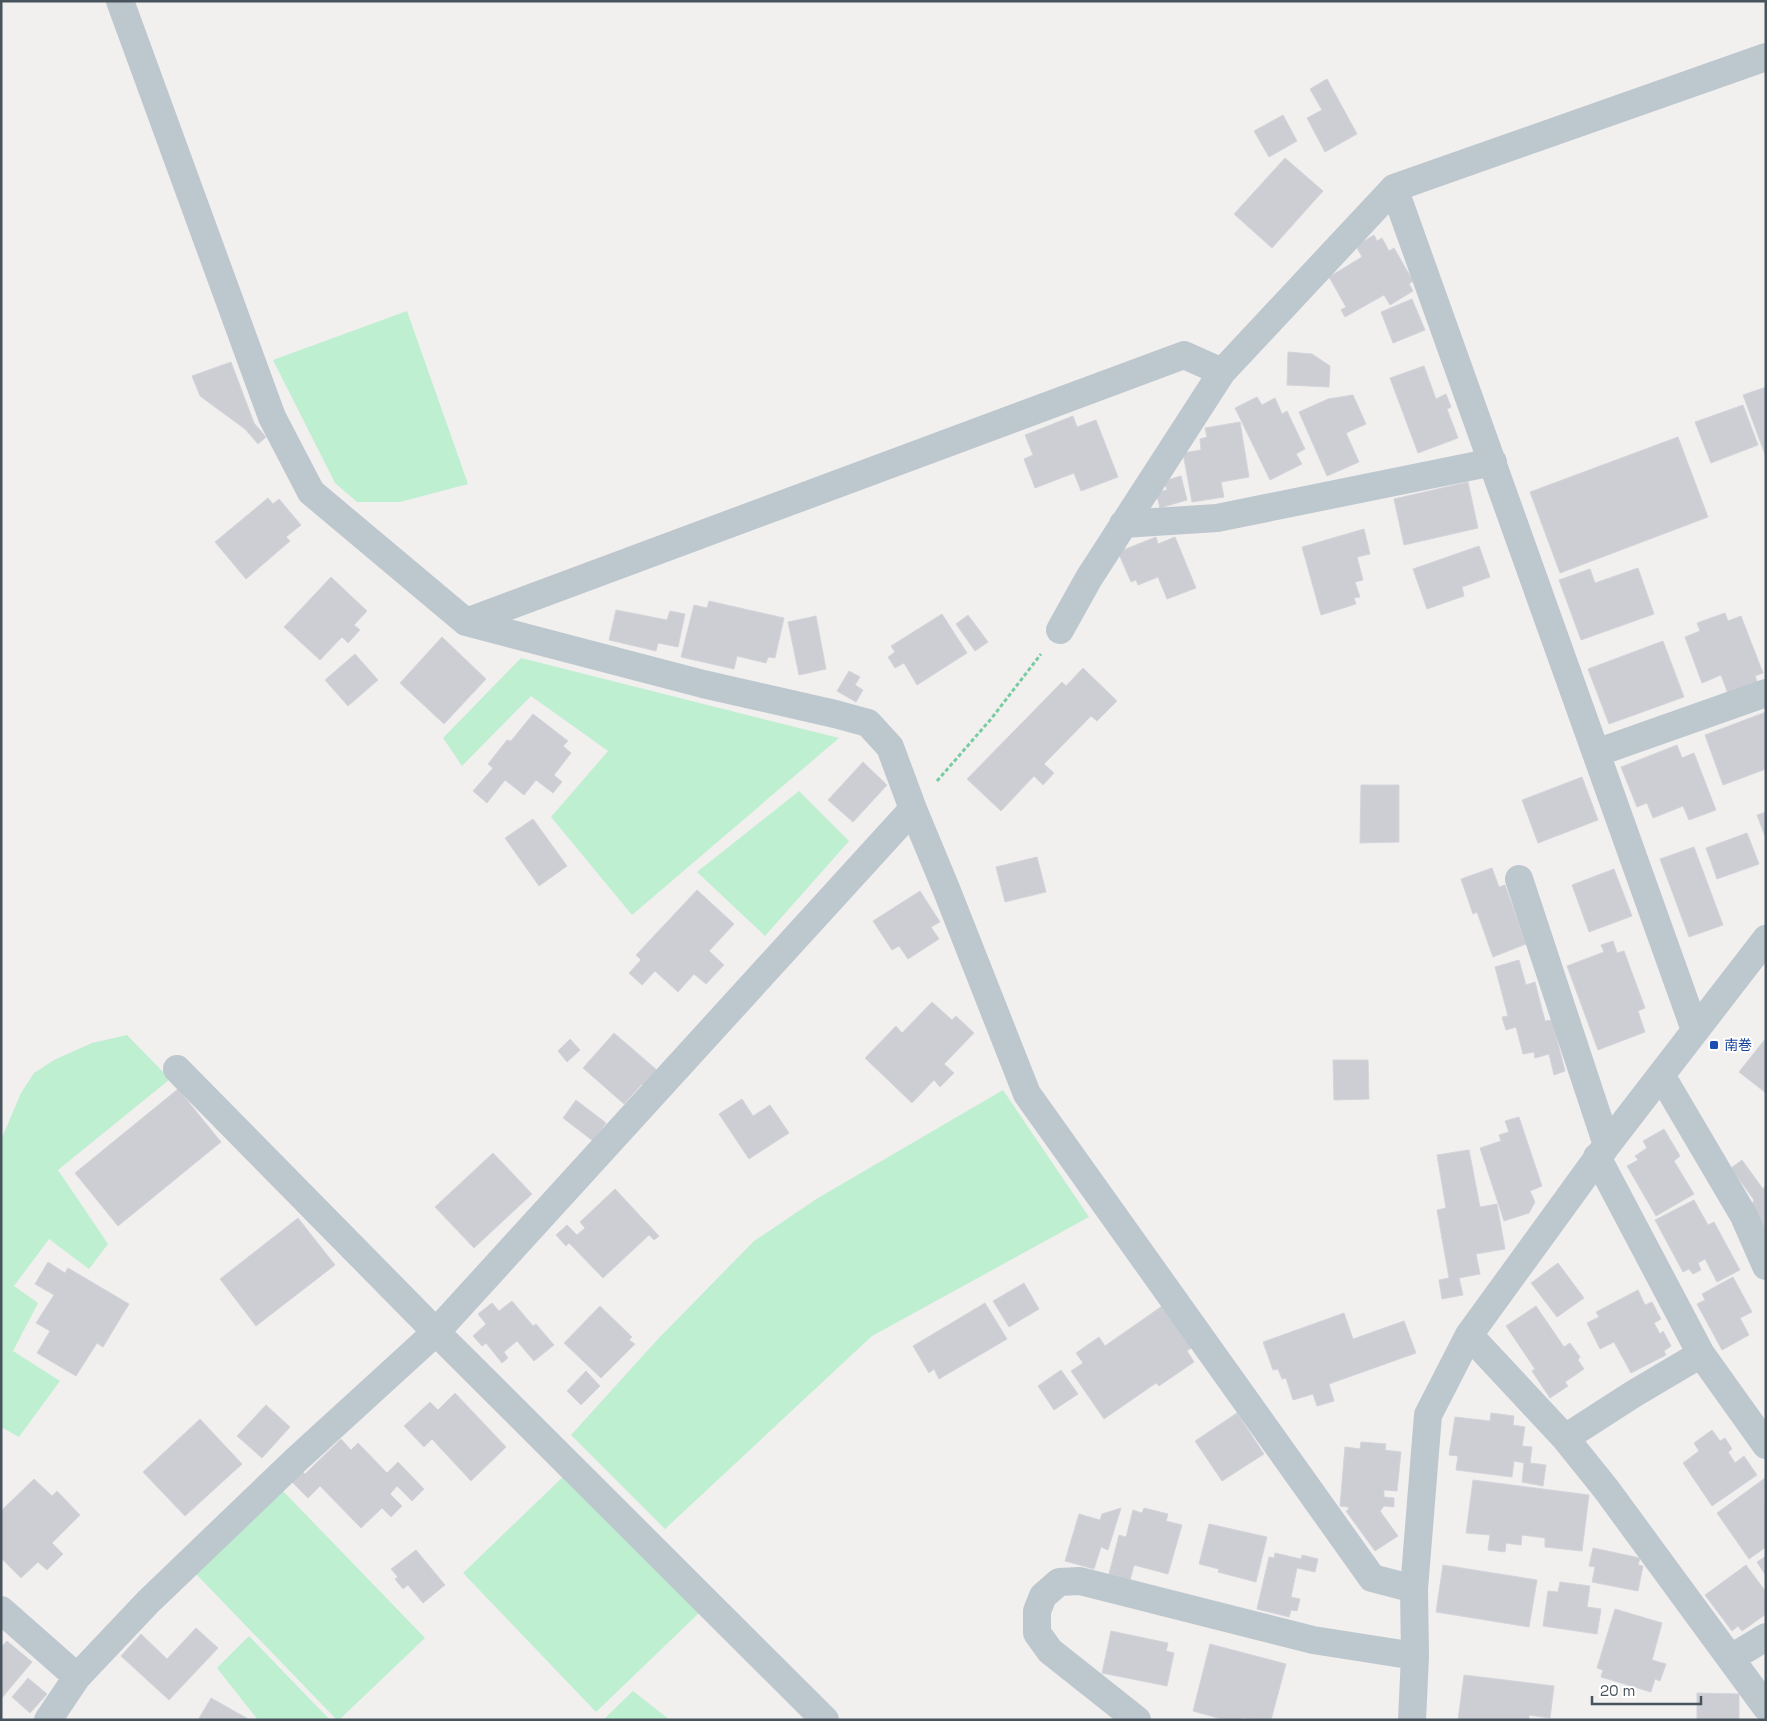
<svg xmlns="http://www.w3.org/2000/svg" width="1767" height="1721" font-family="'Space Grotesk','Noto Sans JP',sans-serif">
	<rect width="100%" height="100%" fill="#f2efef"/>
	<path fill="#beefd1" d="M 407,311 L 468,484 L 400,502 L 357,502 L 335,483 L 273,360 Z
		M 521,658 L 839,738 L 632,915 L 551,817 L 608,751 L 531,696 L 462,766 L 443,738 Z
		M 799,791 L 849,841 L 765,936 L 697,872 Z
		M 127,1035 L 170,1079 L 58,1170 L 108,1244 L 89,1269 L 49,1239 L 14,1286 L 38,1303 L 13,1351 L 60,1381 L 19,1437 L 1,1427 L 1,1140 L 21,1093 L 34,1073 L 54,1060 L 92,1043 Z
		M 1003,1090 L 1089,1217 L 872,1336 L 665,1529 L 571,1435 L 658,1339 L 754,1241 L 818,1198 Z
		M 566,1474 L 699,1613 L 596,1712 L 463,1573 Z
		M 283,1491 L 425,1638 L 339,1720 L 337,1720 L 196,1574 Z
		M 249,1636 L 330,1720 L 258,1720 L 217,1668 Z
		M 633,1691 L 670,1720 L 603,1720 Z"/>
	<path fill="#ccced4" stroke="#d3d5db" d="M 1327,79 L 1357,134 L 1325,152 L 1307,118 L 1322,110 L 1310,89 Z
		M 1283,115 L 1297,141 L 1269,157 L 1254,131 Z
		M 1285,158 L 1323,191 L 1272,248 L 1234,214 Z
		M 1374,235 L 1377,241 L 1382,238 L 1389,251 L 1394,248 L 1413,281 L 1409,284 L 1413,291 L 1390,305 L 1384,295 L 1345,317 L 1341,310 L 1346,307 L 1329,277 L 1362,257 L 1356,246 Z
		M 1412,299 L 1425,330 L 1393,343 L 1381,312 Z
		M 1288,352 L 1312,354 L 1330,366 L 1329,387 L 1287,385 Z
		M 231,362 L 254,423 L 266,437 L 258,444 L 245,429 L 200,396 L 192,376 Z
		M 1424,366 L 1436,399 L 1446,394 L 1451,407 L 1447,409 L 1458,438 L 1418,453 L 1390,378 Z
		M 1766,387 L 1766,457 L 1743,395 Z
		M 1353,395 L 1366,424 L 1346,433 L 1359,462 L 1327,476 L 1299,412 L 1328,399 Z
		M 1257,397 L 1262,405 L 1275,398 L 1282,414 L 1287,411 L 1305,449 L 1296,454 L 1302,464 L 1270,480 L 1235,408 Z
		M 1743,405 L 1758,445 L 1711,463 L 1695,422 Z
		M 1073,416 L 1077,427 L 1096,420 L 1118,477 L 1081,491 L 1074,473 L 1035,488 L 1024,459 L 1033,455 L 1025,435 Z
		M 1240,422 L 1249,477 L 1221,482 L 1224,497 L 1192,502 L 1183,453 L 1201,450 L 1200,439 L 1207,437 L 1205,428 Z
		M 1678,437 L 1708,517 L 1560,573 L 1530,492 Z
		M 1181,476 L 1187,500 L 1160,508 L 1156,492 L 1167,490 L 1164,481 Z
		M 1468,482 L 1478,528 L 1404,545 L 1394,499 Z
		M 268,498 L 273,504 L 279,499 L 301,525 L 286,537 L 290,541 L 246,579 L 215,542 Z
		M 1364,529 L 1370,554 L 1357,557 L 1363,580 L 1355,582 L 1360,597 L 1354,598 L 1356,604 L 1321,615 L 1302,547 Z
		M 1156,537 L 1158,544 L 1175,537 L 1196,588 L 1167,599 L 1158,577 L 1138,585 L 1136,580 L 1131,582 L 1118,552 Z
		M 1479,546 L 1490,577 L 1462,587 L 1464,596 L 1427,609 L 1413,569 Z
		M 1638,568 L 1654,614 L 1581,640 L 1559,580 L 1590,569 L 1595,583 Z
		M 331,577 L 367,611 L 354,625 L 360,630 L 348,643 L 342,637 L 320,660 L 284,627 Z
		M 709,601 L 784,618 L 775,658 L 768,657 L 766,663 L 737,656 L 734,669 L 681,657 L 694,605 L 707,608 Z
		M 616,610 L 667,620 L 670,611 L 685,614 L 678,647 L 658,643 L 656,651 L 609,640 Z
		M 1725,613 L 1728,621 L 1741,616 L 1763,673 L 1755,676 L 1758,684 L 1729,696 L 1721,675 L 1702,683 L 1685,637 L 1700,631 L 1697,623 Z
		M 942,614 L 967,653 L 917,685 L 904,663 L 895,668 L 888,657 L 895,652 L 891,646 Z
		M 968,615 L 988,642 L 975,651 L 956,624 Z
		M 816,616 L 826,669 L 799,675 L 788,622 Z
		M 442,637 L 486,679 L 444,724 L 400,683 Z
		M 1663,641 L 1684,697 L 1609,724 L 1588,669 Z
		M 355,654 L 378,680 L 348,706 L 325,680 Z
		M 1083,668 L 1117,701 L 1097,721 L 1091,716 L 1044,764 L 1054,773 L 1043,785 L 1034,776 L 1001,811 L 967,779 L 1062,682 L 1066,686 Z
		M 849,671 L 860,677 L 855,685 L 863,690 L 856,702 L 837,691 Z
		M 1766,712 L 1766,769 L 1723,785 L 1705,735 Z
		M 533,714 L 568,741 L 563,746 L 571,753 L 554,775 L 562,782 L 553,793 L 536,780 L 524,795 L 505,780 L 487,803 L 473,791 L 493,768 L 488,764 L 507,740 L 511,741 Z
		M 1677,745 L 1682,758 L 1694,753 L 1716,810 L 1689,820 L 1683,806 L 1653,818 L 1647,803 L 1637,807 L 1621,767 Z
		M 863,762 L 887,785 L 853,822 L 828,800 Z
		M 1582,777 L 1598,820 L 1538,843 L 1522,800 Z
		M 1361,785 L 1399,785 L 1399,842 L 1360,843 Z
		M 1766,812 L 1766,836 L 1765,836 L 1757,815 Z
		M 533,819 L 567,866 L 539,886 L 505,838 Z
		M 1747,833 L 1759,864 L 1717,879 L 1706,848 Z
		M 1694,847 L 1723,925 L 1689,937 L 1660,859 Z
		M 1037,857 L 1046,892 L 1005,902 L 996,867 Z
		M 1492,868 L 1499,887 L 1505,885 L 1526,944 L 1493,957 L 1477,912 L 1473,914 L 1461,879 Z
		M 1614,869 L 1632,916 L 1589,932 L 1572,885 Z
		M 697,890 L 734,924 L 709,951 L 724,965 L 706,984 L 694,974 L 678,992 L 655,971 L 642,985 L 629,973 L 641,960 L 636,955 Z
		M 920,891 L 940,922 L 931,927 L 939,939 L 908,959 L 899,946 L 892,950 L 873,921 Z
		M 1613,941 L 1617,953 L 1624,951 L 1645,1008 L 1638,1011 L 1645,1032 L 1598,1050 L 1567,966 L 1604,952 L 1601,945 Z
		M 1519,960 L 1526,985 L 1535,982 L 1545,1021 L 1552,1020 L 1565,1071 L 1554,1075 L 1549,1054 L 1535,1058 L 1534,1052 L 1523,1054 L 1516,1027 L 1506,1030 L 1502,1017 L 1508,1016 L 1495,967 Z
		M 932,1002 L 952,1020 L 956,1016 L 974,1033 L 944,1064 L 954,1073 L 940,1087 L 934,1080 L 912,1103 L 865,1058 L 896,1026 L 902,1033 Z
		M 614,1033 L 658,1071 L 645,1087 L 642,1084 L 624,1104 L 583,1068 Z
		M 1766,1038 L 1766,1093 L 1739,1072 Z
		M 570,1039 L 580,1050 L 567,1062 L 558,1051 Z
		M 1333,1060 L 1368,1060 L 1369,1099 L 1334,1100 Z
		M 178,1089 L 221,1142 L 118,1226 L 75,1173 Z
		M 742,1099 L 753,1116 L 770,1105 L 789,1133 L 749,1159 L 719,1114 Z
		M 576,1100 L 606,1123 L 593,1141 L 563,1118 Z
		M 1519,1117 L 1542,1186 L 1530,1191 L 1535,1202 L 1529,1213 L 1504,1221 L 1480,1148 L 1501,1141 L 1499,1135 L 1509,1132 L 1505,1121 Z
		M 1664,1129 L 1680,1156 L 1674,1161 L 1694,1194 L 1656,1216 L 1627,1166 L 1638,1160 L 1635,1156 L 1647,1148 L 1643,1141 Z
		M 1469,1150 L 1480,1207 L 1497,1204 L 1505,1249 L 1476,1254 L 1480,1274 L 1459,1278 L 1463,1295 L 1442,1299 L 1439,1280 L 1449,1278 L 1437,1210 L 1446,1208 L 1437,1155 Z
		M 493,1153 L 532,1194 L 474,1248 L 435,1207 Z
		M 1742,1160 L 1763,1189 L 1766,1185 L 1766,1232 L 1750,1209 L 1754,1200 L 1731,1168 Z
		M 615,1189 L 659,1236 L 654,1240 L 649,1235 L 603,1278 L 569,1243 L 566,1246 L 556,1235 L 567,1225 L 577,1235 L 585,1228 L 580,1222 Z
		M 1694,1200 L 1708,1225 L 1714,1222 L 1740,1270 L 1717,1282 L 1705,1259 L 1698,1263 L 1701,1270 L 1693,1274 L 1689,1269 L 1683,1272 L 1655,1220 Z
		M 298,1218 L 335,1265 L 256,1326 L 220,1279 Z
		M 48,1262 L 65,1273 L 68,1268 L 129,1304 L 103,1347 L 97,1343 L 76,1376 L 37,1353 L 50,1331 L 36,1323 L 54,1295 L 35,1284 Z
		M 1558,1263 L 1584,1298 L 1557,1317 L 1531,1283 Z
		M 1733,1277 L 1752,1312 L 1740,1318 L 1749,1335 L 1722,1350 L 1697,1304 L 1705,1300 L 1702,1294 Z
		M 1024,1283 L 1039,1309 L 1009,1327 L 993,1301 Z
		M 1638,1290 L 1645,1305 L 1652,1302 L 1661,1319 L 1654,1323 L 1660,1334 L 1663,1331 L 1671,1346 L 1664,1351 L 1666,1355 L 1631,1373 L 1614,1342 L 1600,1349 L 1587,1323 L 1599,1317 L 1596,1312 Z
		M 512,1301 L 533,1326 L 536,1324 L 554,1345 L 534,1361 L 517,1341 L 504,1352 L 508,1358 L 502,1363 L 486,1343 L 482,1346 L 473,1336 L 486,1324 L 478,1314 L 492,1303 L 499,1311 Z
		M 985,1303 L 1007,1339 L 939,1379 L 934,1369 L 929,1373 L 913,1346 Z
		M 1165,1304 L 1194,1346 L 1187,1351 L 1194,1362 L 1159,1386 L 1156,1383 L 1104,1419 L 1071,1371 L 1083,1363 L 1076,1353 L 1099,1337 L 1105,1346 Z
		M 600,1306 L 632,1337 L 629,1340 L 635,1344 L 601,1378 L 564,1343 Z
		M 1536,1306 L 1564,1347 L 1570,1343 L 1580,1357 L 1578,1360 L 1584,1369 L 1565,1382 L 1568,1386 L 1550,1398 L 1532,1371 L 1535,1369 L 1506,1326 Z
		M 1344,1313 L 1353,1339 L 1404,1321 L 1416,1353 L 1329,1384 L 1334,1401 L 1317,1406 L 1313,1394 L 1293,1400 L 1286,1378 L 1282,1379 L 1278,1369 L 1273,1370 L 1263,1342 Z
		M 1061,1370 L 1078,1394 L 1054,1410 L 1038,1386 Z
		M 586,1371 L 600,1386 L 581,1405 L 567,1391 Z
		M 455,1393 L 506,1447 L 471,1481 L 432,1439 L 424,1447 L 404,1426 L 430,1402 L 438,1410 Z
		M 266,1405 L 290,1427 L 262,1458 L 237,1436 Z
		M 1237,1413 L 1264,1454 L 1222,1481 L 1195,1441 Z
		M 1491,1413 L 1514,1416 L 1513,1425 L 1525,1427 L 1522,1446 L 1532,1447 L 1530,1463 L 1546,1465 L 1543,1486 L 1522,1482 L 1524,1463 L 1514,1461 L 1512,1477 L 1456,1470 L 1458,1456 L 1449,1455 L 1455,1417 L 1490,1421 Z
		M 200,1419 L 242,1464 L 185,1516 L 143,1472 Z
		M 1712,1430 L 1720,1441 L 1725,1438 L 1732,1449 L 1728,1452 L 1735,1463 L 1744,1456 L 1757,1475 L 1712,1506 L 1683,1463 L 1699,1451 L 1694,1443 Z
		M 341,1439 L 351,1450 L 358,1443 L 387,1473 L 398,1462 L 424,1489 L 412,1501 L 397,1486 L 390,1494 L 402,1506 L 391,1517 L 382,1508 L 361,1528 L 320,1486 L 308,1498 L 290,1480 L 301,1470 L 305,1474 Z
		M 1361,1442 L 1386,1444 L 1385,1450 L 1401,1452 L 1397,1491 L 1384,1490 L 1384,1497 L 1394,1498 L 1394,1507 L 1384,1506 L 1380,1511 L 1398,1536 L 1375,1551 L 1346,1511 L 1349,1509 L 1348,1507 L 1340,1506 L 1345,1447 L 1360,1449 Z
		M 1765,1478 L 1766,1547 L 1749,1559 L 1717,1513 Z
		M 34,1479 L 52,1496 L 57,1491 L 80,1515 L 52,1543 L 63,1554 L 47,1570 L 38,1562 L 21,1578 L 1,1558 L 1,1511 Z
		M 1473,1480 L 1589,1495 L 1582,1551 L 1545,1547 L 1545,1538 L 1522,1535 L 1521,1545 L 1506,1543 L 1505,1552 L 1488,1550 L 1490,1535 L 1466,1533 Z
		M 1121,1508 L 1108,1550 L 1101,1547 L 1094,1569 L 1065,1561 L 1079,1514 L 1100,1520 L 1102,1514 Z
		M 1144,1508 L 1168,1514 L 1166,1521 L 1182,1525 L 1168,1574 L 1134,1565 L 1130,1580 L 1109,1574 L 1119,1535 L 1126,1537 L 1133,1510 L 1142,1513 Z
		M 1209,1524 L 1267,1537 L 1256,1582 L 1218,1572 L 1219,1569 L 1199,1564 Z
		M 1593,1548 L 1640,1558 L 1638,1565 L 1643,1566 L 1638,1591 L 1592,1582 L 1595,1567 L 1589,1566 Z
		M 416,1550 L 445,1585 L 423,1603 L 408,1585 L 403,1589 L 395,1579 L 398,1577 L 391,1569 Z
		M 1275,1553 L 1301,1559 L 1302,1555 L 1318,1559 L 1315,1572 L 1297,1568 L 1291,1597 L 1300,1599 L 1297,1611 L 1291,1610 L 1289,1617 L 1257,1609 L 1269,1557 L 1274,1558 Z
		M 1766,1556 L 1766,1576 L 1757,1562 Z
		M 1443,1565 L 1537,1580 L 1529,1627 L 1436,1612 Z
		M 1746,1565 L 1766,1592 L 1766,1614 L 1742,1631 L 1738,1626 L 1732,1631 L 1705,1595 Z
		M 1560,1582 L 1590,1586 L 1587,1607 L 1601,1609 L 1597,1634 L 1543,1626 L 1548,1591 L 1558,1592 Z
		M 1615,1609 L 1662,1623 L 1652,1660 L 1666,1664 L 1660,1681 L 1655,1679 L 1651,1692 L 1601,1677 L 1603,1670 L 1597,1668 Z
		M 196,1628 L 218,1648 L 169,1700 L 121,1656 L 141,1634 L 167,1659 Z
		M 1111,1631 L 1168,1643 L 1166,1651 L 1174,1653 L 1167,1686 L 1102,1673 Z
		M 7,1641 L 32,1662 L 1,1699 L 1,1647 Z
		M 1210,1644 L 1286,1664 L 1271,1720 L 1242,1718 L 1242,1720 L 1225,1720 L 1193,1711 Z
		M 1464,1675 L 1554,1686 L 1550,1718 L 1529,1715 L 1529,1720 L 1458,1720 Z
		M 28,1678 L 47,1694 L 30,1713 L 12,1697 Z
		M 1697,1693 L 1739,1694 L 1739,1720 L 1697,1720 Z
		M 211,1698 L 250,1720 L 198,1720 Z"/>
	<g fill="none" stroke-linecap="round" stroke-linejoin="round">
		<path stroke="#76cda2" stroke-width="3" stroke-dasharray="4 2.5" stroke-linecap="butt" d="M 937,781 L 991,719 L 1041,654"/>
		<path stroke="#bdc7ce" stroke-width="28" d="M 120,1 L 272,417 L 311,492 L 466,622 L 703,684 L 835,714 L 868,723 L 890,747 L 913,809 L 947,891 L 1027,1094 L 1372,1578 L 1414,1589
			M 1394,188 L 1766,57
			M 1123,524 L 1217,518 L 1493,462
			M 466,622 L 1184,355 L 1222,372
			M 1060,630 L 1089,578 L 1222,372 L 1394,188 L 1695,1030
			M 1596,753 L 1766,693
			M 1519,879 L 1607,1145
			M 177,1069 L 436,1332 L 825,1720
			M 1661,1075 L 1744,1216 L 1766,1266
			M 1597,1157 L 1701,1354 L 1766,1445
			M 1469,1335 L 1565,1438 L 1606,1489 L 1766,1707
			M 1565,1438 L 1635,1393 L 1701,1354
			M 1,1610 L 77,1677
			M 1731,1658 L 1766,1637
			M 48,1720 L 77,1677 L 148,1602 L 297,1459 L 436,1332 L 913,809
			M 1137,1720 L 1050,1651 L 1037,1633 L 1037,1611 L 1043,1596 L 1059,1582 L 1080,1581 L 1313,1640 L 1415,1656
			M 1412,1720 L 1415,1656 L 1414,1589 L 1428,1415 L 1469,1335 L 1607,1145 L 1766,939"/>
	</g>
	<rect fill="#1a4fb4" stroke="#fff" stroke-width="2" x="1709" y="1040" width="10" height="10" rx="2.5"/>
	<g text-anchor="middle" stroke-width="4" stroke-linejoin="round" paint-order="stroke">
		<g font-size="14" fill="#164399" stroke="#fff" text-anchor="start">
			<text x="1724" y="1050">南巻</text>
		</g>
	</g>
	<rect width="1767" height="1721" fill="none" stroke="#47535d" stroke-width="5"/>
	<path d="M1592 1696v8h109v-8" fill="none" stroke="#47535d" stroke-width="2.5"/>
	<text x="1600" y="1696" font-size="15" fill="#47535d" stroke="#ffffff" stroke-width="4" paint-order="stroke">20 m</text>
</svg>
